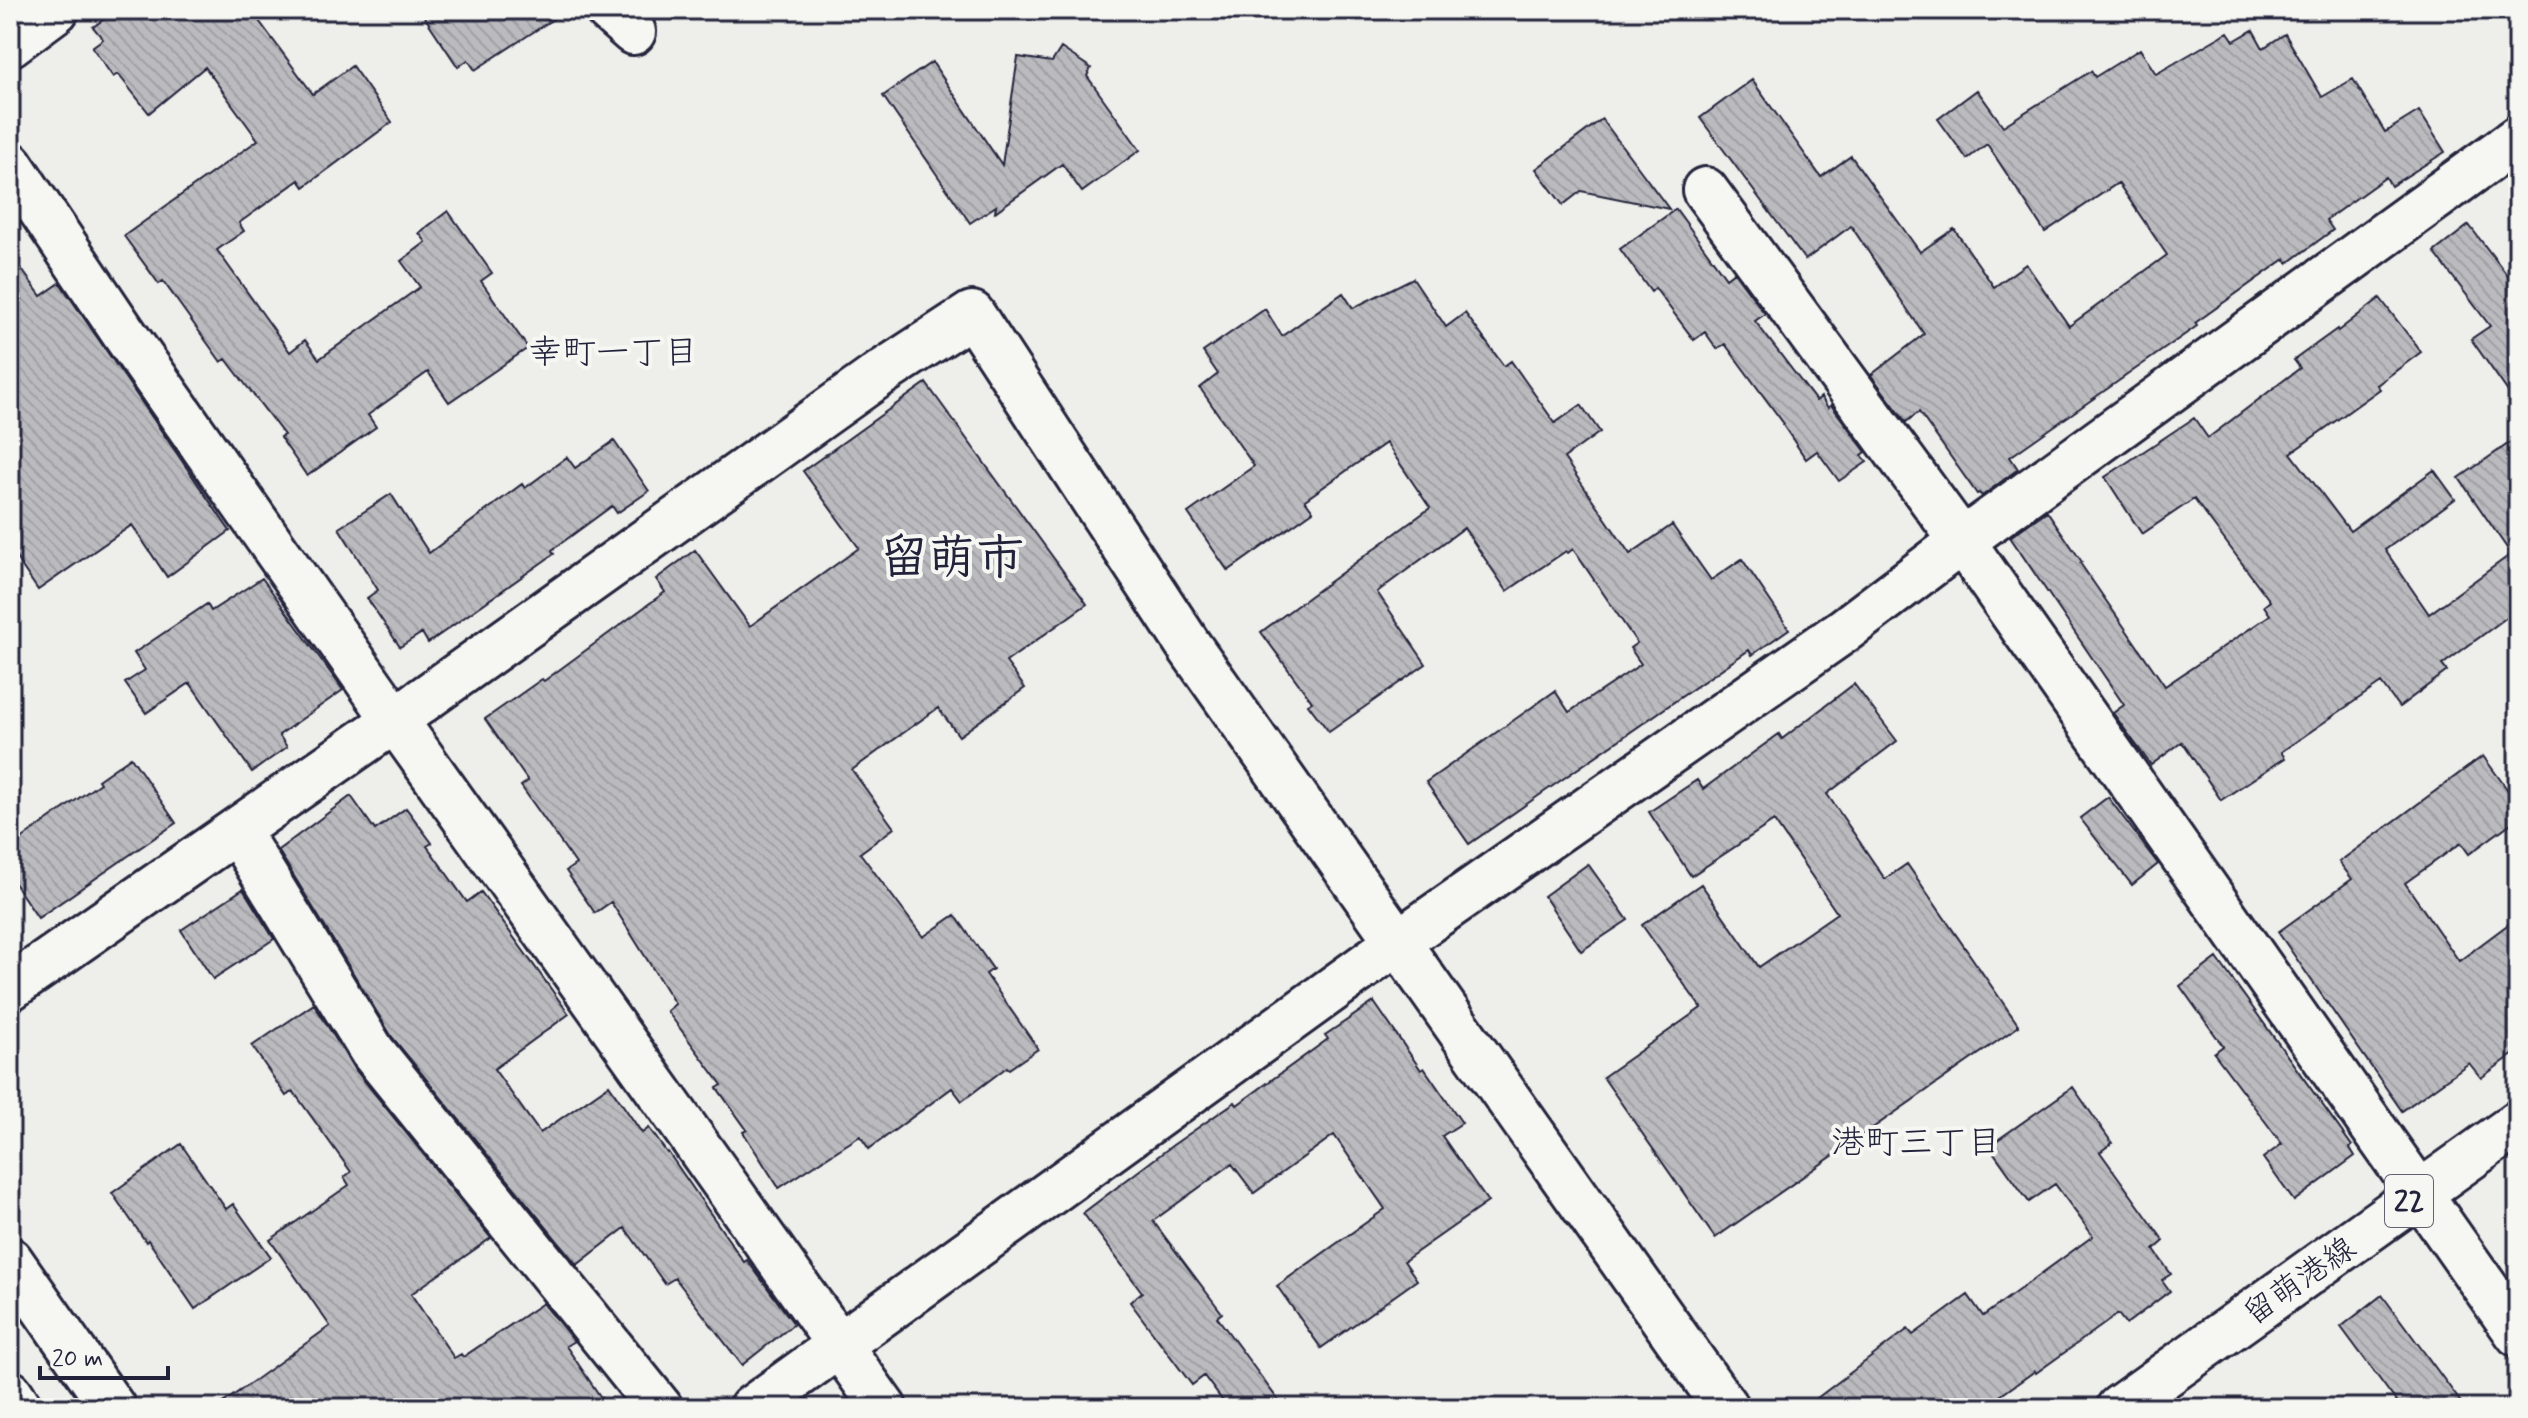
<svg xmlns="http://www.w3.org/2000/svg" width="2528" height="1418" font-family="Mynerve,'Klee One',sans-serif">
	<defs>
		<pattern id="building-back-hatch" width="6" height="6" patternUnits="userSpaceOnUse" patternTransform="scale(2)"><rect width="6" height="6" fill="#bbbbbf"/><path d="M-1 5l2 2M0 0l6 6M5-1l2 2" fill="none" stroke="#a0a0a5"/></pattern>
	</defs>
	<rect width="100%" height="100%" fill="#eeeeeb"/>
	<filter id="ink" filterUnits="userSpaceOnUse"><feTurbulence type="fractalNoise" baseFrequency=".0125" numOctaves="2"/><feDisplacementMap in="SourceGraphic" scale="16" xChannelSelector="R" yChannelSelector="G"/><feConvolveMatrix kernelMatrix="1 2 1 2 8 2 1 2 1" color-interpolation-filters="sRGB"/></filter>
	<g filter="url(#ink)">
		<path fill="url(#building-back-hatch)" stroke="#22223b" stroke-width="2" d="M 117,10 L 251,10 L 313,94 L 352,66 L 392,122 L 304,187 L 299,180 L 239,223 L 244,231 L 217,250 L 290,352 L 305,340 L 319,359 L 420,287 L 401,261 L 426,242 L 419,233 L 448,211 L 492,273 L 481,281 L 528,348 L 449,402 L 428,372 L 368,415 L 376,427 L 307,476 L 280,437 L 284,435 L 226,359 L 221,362 L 163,281 L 159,284 L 124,236 L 258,140 L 205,67 L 149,113 L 118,74 L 113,77 L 92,47 L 103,39 L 93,27 Z
			M 420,10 L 567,10 L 475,70 L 468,60 L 458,67 Z
			M 2253,30 L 2263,48 L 2285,34 L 2322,97 L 2353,79 L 2385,132 L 2419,111 L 2445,152 L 2391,186 L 2386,177 L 2326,220 L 2333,230 L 2288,263 L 2285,259 L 2195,323 L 2197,326 L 2010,457 L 2018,469 L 1982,496 L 1979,493 L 1977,494 L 1919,412 L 1906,422 L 1871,375 L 1924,334 L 1851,226 L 1805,260 L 1700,118 L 1752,80 L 1821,177 L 1851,156 L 1920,252 L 1954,229 L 1994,287 L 2026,264 L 2069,326 L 2167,255 L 2118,183 L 2045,232 L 1987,144 L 1967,159 L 1938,119 L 1977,90 L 2003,126 L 2091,71 L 2095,77 L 2140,49 L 2156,74 L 2228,32 L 2234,41 Z
			M 1061,48 L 1091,68 L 1087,76 L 1140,150 L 1082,192 L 1062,164 L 995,212 L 996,206 L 970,223 L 883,96 L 932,62 L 1002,165 L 1018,57 L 1052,62 Z
			M 1602,119 L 1669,209 L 1581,191 L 1563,205 L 1536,169 Z
			M 1676,209 L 1726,278 L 1734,272 L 1765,314 L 1755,321 L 1816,401 L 1821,397 L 1828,408 L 1831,405 L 1866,452 L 1862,455 L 1867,462 L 1839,481 L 1817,451 L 1806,459 L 1783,425 L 1784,424 L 1725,344 L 1717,349 L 1705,332 L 1694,340 L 1655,288 L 1651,292 L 1620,249 Z
			M 2469,225 L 2518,289 L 2518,406 L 2471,339 L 2490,326 L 2434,252 Z
			M 10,253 L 41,296 L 60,283 L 230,531 L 167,577 L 132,525 L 38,590 L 10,549 Z
			M 1413,278 L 1446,327 L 1465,313 L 1504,366 L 1511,361 L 1555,423 L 1581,405 L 1600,432 L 1564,458 L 1630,554 L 1672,525 L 1711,580 L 1742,559 L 1789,629 L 1752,655 L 1749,650 L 1469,844 L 1426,782 L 1555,691 L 1569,712 L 1641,664 L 1630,648 L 1637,643 L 1573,549 L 1568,553 L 1566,551 L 1507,591 L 1464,528 L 1377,592 L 1426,664 L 1329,732 L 1308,704 L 1312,702 L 1261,632 L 1430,508 L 1386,443 L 1305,500 L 1313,511 L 1228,571 L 1188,513 L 1254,466 L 1200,388 L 1218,374 L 1203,352 L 1265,309 L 1282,336 L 1343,293 L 1353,308 Z
			M 2380,298 L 2421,352 L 2377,385 L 2380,389 L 2291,453 L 2350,531 L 2434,470 L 2455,499 L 2385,550 L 2429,614 L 2511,554 L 2459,478 L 2518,437 L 2518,609 L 2442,665 L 2447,671 L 2399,707 L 2381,683 L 2281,752 L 2285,758 L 2221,800 L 2182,742 L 2151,765 L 2113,713 L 2124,705 L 2010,537 L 2047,511 L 2082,562 L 2080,563 L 2165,686 L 2270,615 L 2264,606 L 2270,601 L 2194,499 L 2142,534 L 2105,477 L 2194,418 L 2208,438 L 2300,368 L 2294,360 L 2337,329 L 2338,331 Z
			M 926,383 L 1087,604 L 1006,662 L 1025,688 L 959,736 L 938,708 L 852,770 L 894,828 L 860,853 L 923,937 L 955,915 L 993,969 L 986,974 L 1038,1049 L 1009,1069 L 1007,1067 L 962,1101 L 952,1088 L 869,1149 L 860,1136 L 779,1188 L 743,1132 L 747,1130 L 717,1088 L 722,1085 L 667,1011 L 675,1004 L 611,902 L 595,913 L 566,871 L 576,864 L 521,786 L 528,781 L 485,719 L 542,679 L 544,681 L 665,592 L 656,579 L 695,550 L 750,626 L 859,548 L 803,471 Z
			M 614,441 L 649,491 L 617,513 L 612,506 L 552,550 L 554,554 L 428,643 L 422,633 L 400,647 L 367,598 L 378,590 L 339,528 L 391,494 L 429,553 L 522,484 L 525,488 L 567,457 L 575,468 Z
			M 262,578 L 343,690 L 279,735 L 287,747 L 252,772 L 190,683 L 146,713 L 125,683 L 145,670 L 134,653 L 207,604 L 211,611 Z
			M 1854,684 L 1897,741 L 1827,794 L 1885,879 L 1907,864 L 2019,1026 L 1715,1238 L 1603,1077 L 1701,1008 L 1642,925 L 1701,884 L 1759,967 L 1837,913 L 1774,821 L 1691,876 L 1649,812 L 1697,780 L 1703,789 L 1779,734 L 1782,739 Z
			M 2483,756 L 2518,804 L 2518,818 L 2469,854 L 2461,843 L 2405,883 L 2459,961 L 2518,917 L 2518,1051 L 2481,1078 L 2469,1063 L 2402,1111 L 2278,932 L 2352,879 L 2339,862 Z
			M 131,757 L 176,823 L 38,918 L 10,877 L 10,847 L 100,783 L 98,780 Z
			M 351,796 L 375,830 L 406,808 L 432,843 L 427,846 L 467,902 L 481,892 L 569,1014 L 494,1069 L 540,1133 L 609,1085 L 642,1133 L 649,1128 L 667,1153 L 668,1152 L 744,1262 L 747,1260 L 794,1324 L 742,1365 L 675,1278 L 665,1284 L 625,1228 L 577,1265 L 392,1037 L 278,850 Z
			M 2108,797 L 2158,864 L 2132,885 L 2080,818 Z
			M 1588,864 L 1628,920 L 1581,951 L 1544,896 Z
			M 243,889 L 274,939 L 213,979 L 181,930 Z
			M 2217,958 L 2352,1146 L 2350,1148 L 2355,1156 L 2294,1201 L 2263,1158 L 2282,1144 L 2214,1053 L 2223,1046 L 2180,986 Z
			M 1374,1002 L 1421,1070 L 1424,1068 L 1462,1123 L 1442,1136 L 1488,1202 L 1404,1261 L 1417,1280 L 1321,1348 L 1277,1286 L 1385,1209 L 1334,1135 L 1254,1193 L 1232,1164 L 1153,1221 L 1222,1313 L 1217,1317 L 1284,1408 L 1228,1408 L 1204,1376 L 1192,1385 L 1130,1302 L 1142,1292 L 1083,1213 L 1173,1145 L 1235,1102 L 1237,1105 L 1328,1039 L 1325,1035 Z
			M 314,1004 L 353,1067 L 491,1238 L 411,1294 L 454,1358 L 461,1354 L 463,1357 L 543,1303 L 574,1341 L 566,1346 L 608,1408 L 216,1408 L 330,1326 L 270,1240 L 349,1185 L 344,1177 L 351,1172 L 293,1091 L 286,1096 L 252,1046 Z
			M 2073,1087 L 2112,1143 L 2100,1152 L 2164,1241 L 2154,1250 L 2171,1274 L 2162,1280 L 2170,1291 L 2126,1324 L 2118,1314 L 2036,1373 L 2035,1371 L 1983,1408 L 1804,1408 L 1908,1329 L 1913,1335 L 1968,1295 L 1983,1316 L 2093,1236 L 2055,1184 L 2029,1202 L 1989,1146 Z
			M 181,1144 L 226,1209 L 233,1204 L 271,1257 L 195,1309 L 148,1240 L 146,1242 L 112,1193 Z
			M 2382,1295 L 2465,1408 L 2401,1408 L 2341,1327 Z"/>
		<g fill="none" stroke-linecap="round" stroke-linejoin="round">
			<defs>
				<path id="minor" d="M 608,10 L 633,32
					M 10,44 L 56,10
					M 10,164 L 123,332 L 395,720 L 884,1408
					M 1705,190 L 1962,541 L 2518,1334
					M 237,831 L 372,1051 L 660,1408
					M 10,988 L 395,720 L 880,374 L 972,314 L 1189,646 L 1726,1408
					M 752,1408 L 1398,942 L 1846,629 L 1962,541 L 2518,138"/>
				<path id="major" d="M 2119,1408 L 2518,1123"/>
				<path id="highway" d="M 10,1260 L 113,1408
					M 10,1393 L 20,1408"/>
			</defs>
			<use href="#minor" stroke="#22223b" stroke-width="50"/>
			<use href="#major" stroke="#22223b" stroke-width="50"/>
			<use href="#highway" stroke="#22223b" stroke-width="50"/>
			<use href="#minor" stroke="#f6f6f2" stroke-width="44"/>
			<use href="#major" stroke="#f6f6f2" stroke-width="44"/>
			<use href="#highway" stroke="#f6f6f2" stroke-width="44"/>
		</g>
	</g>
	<g text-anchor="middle" stroke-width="8" stroke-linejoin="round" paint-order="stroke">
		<rect fill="#f6f6f2" stroke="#626272" stroke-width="2" x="2385" y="1175" width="48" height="52" rx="6"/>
		<g font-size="30" font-weight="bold" fill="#22223b">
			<text x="2409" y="1211">22</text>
		</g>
		<g font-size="32" fill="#22223b" stroke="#f6f6f2">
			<text transform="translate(2299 1280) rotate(-35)" y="11">留萌港線</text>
		</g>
		<g font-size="34" fill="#22223b" stroke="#f6f6f2">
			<text x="613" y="363">幸町一丁目</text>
			<text x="1916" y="1153">港町三丁目</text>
		</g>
		<g font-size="48" font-weight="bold" fill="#22223b" stroke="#f6f6f2">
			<text x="952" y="573">留萌市</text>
		</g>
	</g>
	<rect width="2528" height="1418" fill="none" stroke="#f6f6f2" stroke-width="40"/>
	<rect x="20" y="20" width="2488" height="1378" fill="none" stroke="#22223b" stroke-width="3" filter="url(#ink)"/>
	<path d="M40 1366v12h128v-12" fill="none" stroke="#22223b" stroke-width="4"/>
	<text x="52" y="1366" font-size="24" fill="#22223b" stroke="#f6f6f2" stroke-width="6" paint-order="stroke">20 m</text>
</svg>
